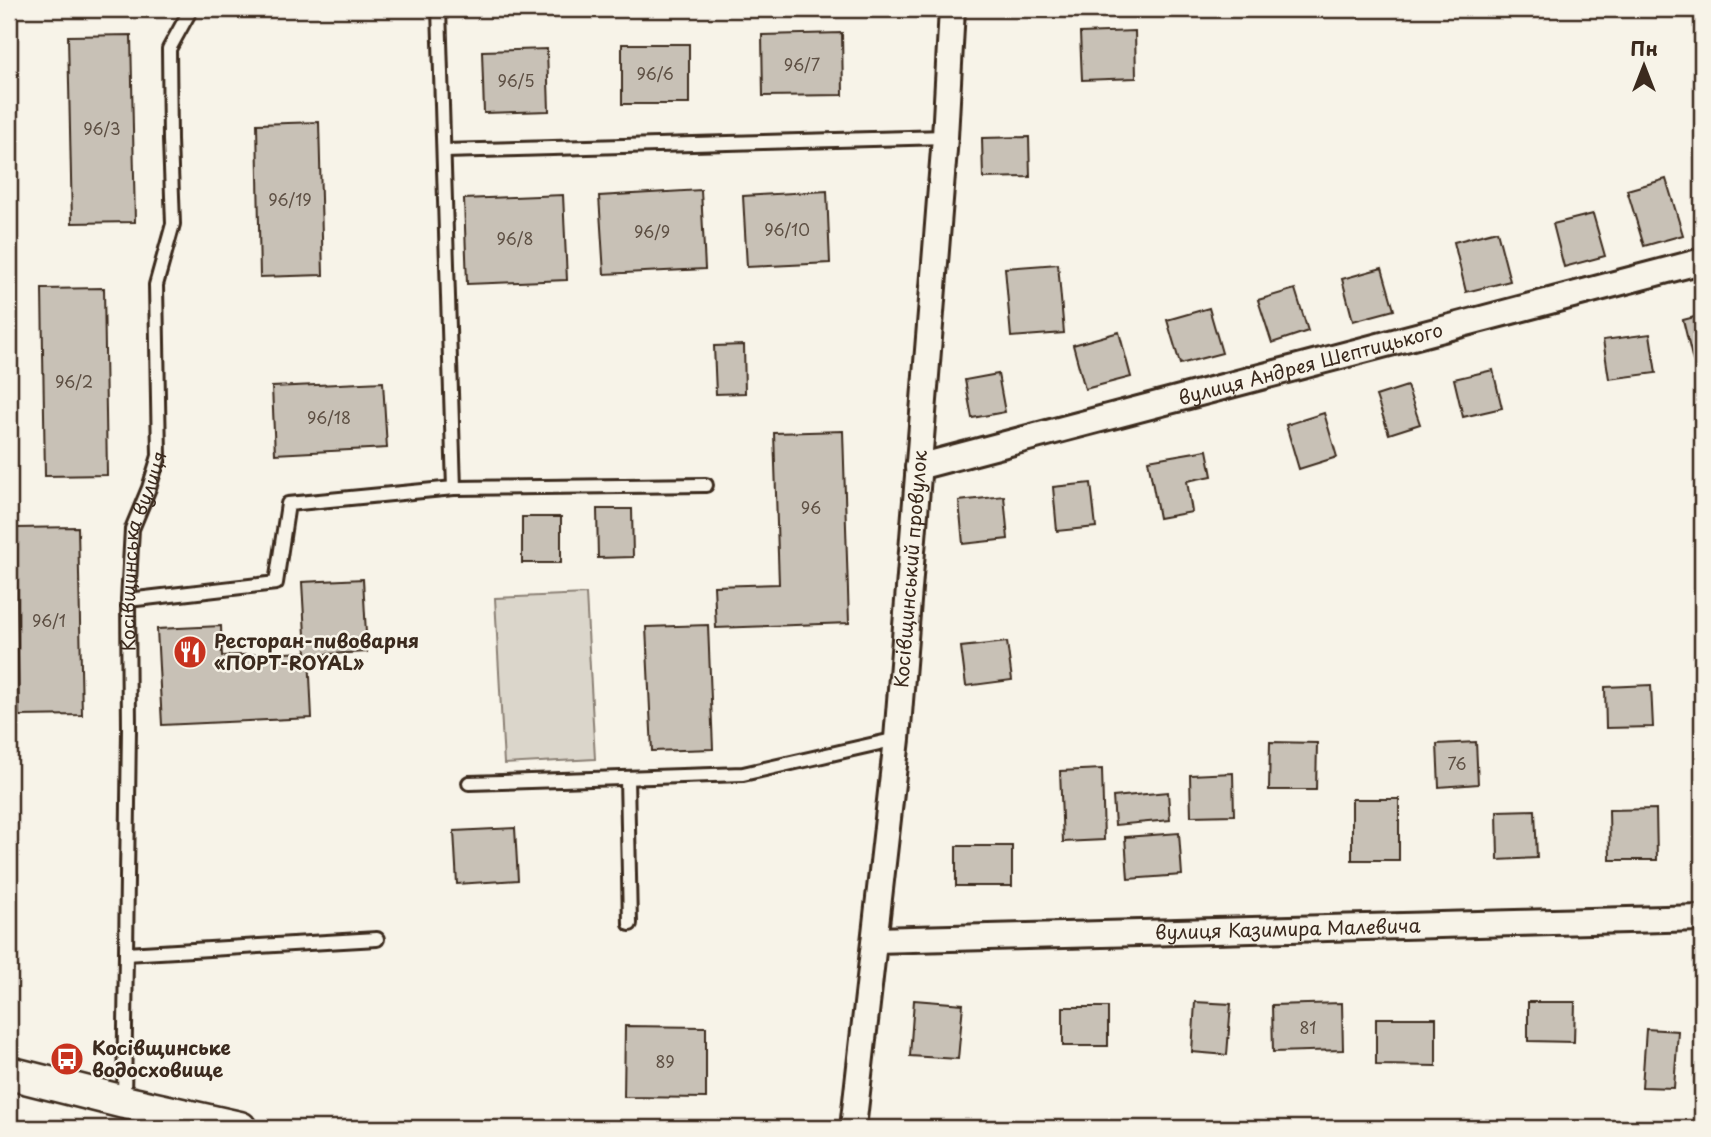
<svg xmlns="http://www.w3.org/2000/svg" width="1711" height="1137" font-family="'Playpen Sans',sans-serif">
	<rect width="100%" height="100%" fill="#f7f3e8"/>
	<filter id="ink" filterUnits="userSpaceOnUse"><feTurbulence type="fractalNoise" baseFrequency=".0143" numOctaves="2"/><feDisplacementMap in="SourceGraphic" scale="14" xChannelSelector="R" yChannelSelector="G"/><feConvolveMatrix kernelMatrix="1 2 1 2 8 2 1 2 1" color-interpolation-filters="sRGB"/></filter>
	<g filter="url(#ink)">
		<path fill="#dbd6cb" stroke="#8b8074" stroke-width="2" d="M 586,594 L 595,759 L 504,764 L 495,598 Z"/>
		<path fill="#c8c1b6" stroke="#3b2a1e" stroke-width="2" d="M 1135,31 L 1136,78 L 1082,80 L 1080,33 Z
			M 842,33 L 843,95 L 763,96 L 762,35 Z
			M 131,35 L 135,222 L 72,223 L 68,36 Z
			M 622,44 L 689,44 L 689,104 L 622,104 Z
			M 547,49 L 549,111 L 484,113 L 482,51 Z
			M 319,122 L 323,275 L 260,277 L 257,124 Z
			M 1029,137 L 1030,177 L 983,178 L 982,138 Z
			M 1666,179 L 1683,235 L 1644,246 L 1627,190 Z
			M 701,190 L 705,269 L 604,274 L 599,196 Z
			M 827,191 L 830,263 L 747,267 L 743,196 Z
			M 563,195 L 567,280 L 467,284 L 464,199 Z
			M 1593,214 L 1605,256 L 1564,267 L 1553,224 Z
			M 1497,231 L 1510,281 L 1466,292 L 1454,242 Z
			M 1058,264 L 1064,333 L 1011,337 L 1005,268 Z
			M 1382,268 L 1394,310 L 1353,321 L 1342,279 Z
			M 104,288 L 107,475 L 45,476 L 42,289 Z
			M 1295,289 L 1308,331 L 1272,343 L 1258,300 Z
			M 1209,308 L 1222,353 L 1180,364 L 1167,320 Z
			M 1702,315 L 1702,359 L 1693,361 L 1683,320 Z
			M 1119,332 L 1131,377 L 1085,389 L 1073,345 Z
			M 1650,334 L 1656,373 L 1609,379 L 1603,340 Z
			M 744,345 L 745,393 L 716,394 L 714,346 Z
			M 1493,370 L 1502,408 L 1463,417 L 1454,379 Z
			M 998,374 L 1005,412 L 972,418 L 965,380 Z
			M 383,382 L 387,448 L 275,454 L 272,387 Z
			M 1407,386 L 1420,424 L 1389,434 L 1376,396 Z
			M 1324,413 L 1337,457 L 1299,469 L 1286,425 Z
			M 843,431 L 849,623 L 716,628 L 714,586 L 779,584 L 774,433 Z
			M 1207,450 L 1212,476 L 1187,481 L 1192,512 L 1159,518 L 1148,460 Z
			M 1091,483 L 1096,527 L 1057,531 L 1053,487 Z
			M 1004,496 L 1008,539 L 963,544 L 959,501 Z
			M 597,509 L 632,509 L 633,557 L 598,558 Z
			M 522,517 L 561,517 L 561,563 L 522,563 Z
			M 78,527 L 82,715 L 19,716 L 16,528 Z
			M 363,579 L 367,652 L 309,655 L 312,718 L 162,725 L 157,629 L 221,626 L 222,656 L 306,652 L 302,582 Z
			M 708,625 L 713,749 L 652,751 L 646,627 Z
			M 1007,642 L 1012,680 L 966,686 L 961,647 Z
			M 1651,685 L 1653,727 L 1606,728 L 1605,687 Z
			M 1270,742 L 1317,743 L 1316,790 L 1269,790 Z
			M 1476,742 L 1478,784 L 1439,787 L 1437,744 Z
			M 1102,769 L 1104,840 L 1063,842 L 1060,771 Z
			M 1233,773 L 1234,815 L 1191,816 L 1190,775 Z
			M 1168,792 L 1170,820 L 1115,825 L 1113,797 Z
			M 1352,799 L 1399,799 L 1399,860 L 1352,860 Z
			M 1656,809 L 1657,860 L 1610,860 L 1609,810 Z
			M 1535,810 L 1537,858 L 1498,860 L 1497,811 Z
			M 515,828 L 518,880 L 457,884 L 454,831 Z
			M 1179,833 L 1182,875 L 1128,879 L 1125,837 Z
			M 956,846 L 1012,846 L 1012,886 L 956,886 Z
			M 914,1000 L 963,1004 L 958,1059 L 910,1056 Z
			M 1195,1002 L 1231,1004 L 1227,1055 L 1192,1052 Z
			M 1528,1002 L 1575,1002 L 1574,1042 L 1528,1041 Z
			M 1342,1003 L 1343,1050 L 1273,1052 L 1272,1005 Z
			M 1063,1007 L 1108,1007 L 1108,1046 L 1063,1046 Z
			M 1376,1018 L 1436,1018 L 1436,1066 L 1376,1065 Z
			M 625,1026 L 706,1027 L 706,1098 L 624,1097 Z
			M 1646,1029 L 1678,1031 L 1674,1088 L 1642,1087 Z"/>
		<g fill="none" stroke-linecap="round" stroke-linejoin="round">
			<defs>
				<g id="service">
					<path d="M 439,9 L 454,488"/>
					<path d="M 444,151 L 945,137"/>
					<path d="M 128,600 L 276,583 L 288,504 L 454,488 L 706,485"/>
					<path d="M 627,778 L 630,924"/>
					<path d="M 469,783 L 743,774 L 897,739"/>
					<path d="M 126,954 L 377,939"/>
					<path id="s1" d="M 124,1102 L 129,728 L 128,600 L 132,529 L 149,488 L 159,456 L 156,285 L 173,224 L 170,140 L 169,49 L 191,9"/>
				</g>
				<g id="minor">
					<path id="s2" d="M 918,467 L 1702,261"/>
					<path id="s3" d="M 875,940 L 1702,918"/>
					<path id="s4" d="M 853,1128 L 897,739 L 945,137 L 952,9"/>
				</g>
				<path id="tertiary" d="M 9,1073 L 124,1102 L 240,1128"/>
			</defs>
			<use href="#service" stroke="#3b2a1e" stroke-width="18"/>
			<use href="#minor" stroke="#3b2a1e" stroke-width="30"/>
			<use href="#tertiary" stroke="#3b2a1e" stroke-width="37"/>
			<use href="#service" stroke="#f7f3e8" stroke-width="12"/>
			<use href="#minor" stroke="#f7f3e8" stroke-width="24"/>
			<use href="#tertiary" stroke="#f7f3e8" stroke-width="32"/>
		</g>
	</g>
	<defs>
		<symbol id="restaurant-disc" viewBox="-11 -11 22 22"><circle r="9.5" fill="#c8321e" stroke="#f7f3e8"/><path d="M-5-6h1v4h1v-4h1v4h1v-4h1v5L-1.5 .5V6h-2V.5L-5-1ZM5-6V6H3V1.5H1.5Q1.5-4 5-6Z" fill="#fff"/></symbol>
		<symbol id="bus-disc" viewBox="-11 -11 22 22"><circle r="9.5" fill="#c8321e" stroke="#f7f3e8"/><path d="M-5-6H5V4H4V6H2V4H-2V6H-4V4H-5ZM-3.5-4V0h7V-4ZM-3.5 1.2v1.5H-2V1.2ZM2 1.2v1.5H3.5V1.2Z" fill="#fff"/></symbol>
	</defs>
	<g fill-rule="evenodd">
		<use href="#restaurant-disc" x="171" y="633" width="38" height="38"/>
		<use href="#bus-disc" x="48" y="1040" width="38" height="38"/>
	</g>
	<g text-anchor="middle" stroke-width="5" stroke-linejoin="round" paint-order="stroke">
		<g font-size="16" fill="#5e5044">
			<text x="802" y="71">96/7</text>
			<text x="655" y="80">96/6</text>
			<text x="516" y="87">96/5</text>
			<text x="102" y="135">96/3</text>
			<text x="290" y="206">96/19</text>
			<text x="787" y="236">96/10</text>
			<text x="652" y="238">96/9</text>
			<text x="515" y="245">96/8</text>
			<text x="74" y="388">96/2</text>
			<text x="329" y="424">96/18</text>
			<text x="811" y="514">96</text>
			<text x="49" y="627">96/1</text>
			<text x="1457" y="770">76</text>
			<text x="1308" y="1034">81</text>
			<text x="665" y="1068">89</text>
		</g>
		<g font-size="19" fill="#3b2a1e" stroke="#f7f3e8">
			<text dy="7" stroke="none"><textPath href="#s2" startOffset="406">вулиця Андрея Шептицького</textPath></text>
			<text dy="7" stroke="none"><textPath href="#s1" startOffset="553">Косівщинська вулиця</textPath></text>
			<text dy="7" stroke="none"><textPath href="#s4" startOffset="562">Косівщинський провулок</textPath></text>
			<text dy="7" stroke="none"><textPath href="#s3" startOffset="413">вулиця Казимира Малевича</textPath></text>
		</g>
		<g font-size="19" font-weight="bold" fill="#3b2a1e" stroke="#f7f3e8" text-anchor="start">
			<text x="214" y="648">Ресторан-пивоварня<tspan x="214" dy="22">«ПОРТ-ROYAL»</tspan></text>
			<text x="92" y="1055">Косівщинське<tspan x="92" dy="22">водосховище</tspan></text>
		</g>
	</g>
	<rect width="1711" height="1137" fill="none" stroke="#f7f3e8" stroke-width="35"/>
	<rect x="18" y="18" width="1676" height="1102" fill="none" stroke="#3b2a1e" stroke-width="2.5" filter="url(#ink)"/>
	<g transform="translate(1644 66)" stroke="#f7f3e8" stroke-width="5" paint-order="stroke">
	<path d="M0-5L12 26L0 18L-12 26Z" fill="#3b2a1e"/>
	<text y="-10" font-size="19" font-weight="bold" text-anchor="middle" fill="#3b2a1e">Пн</text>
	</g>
</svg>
